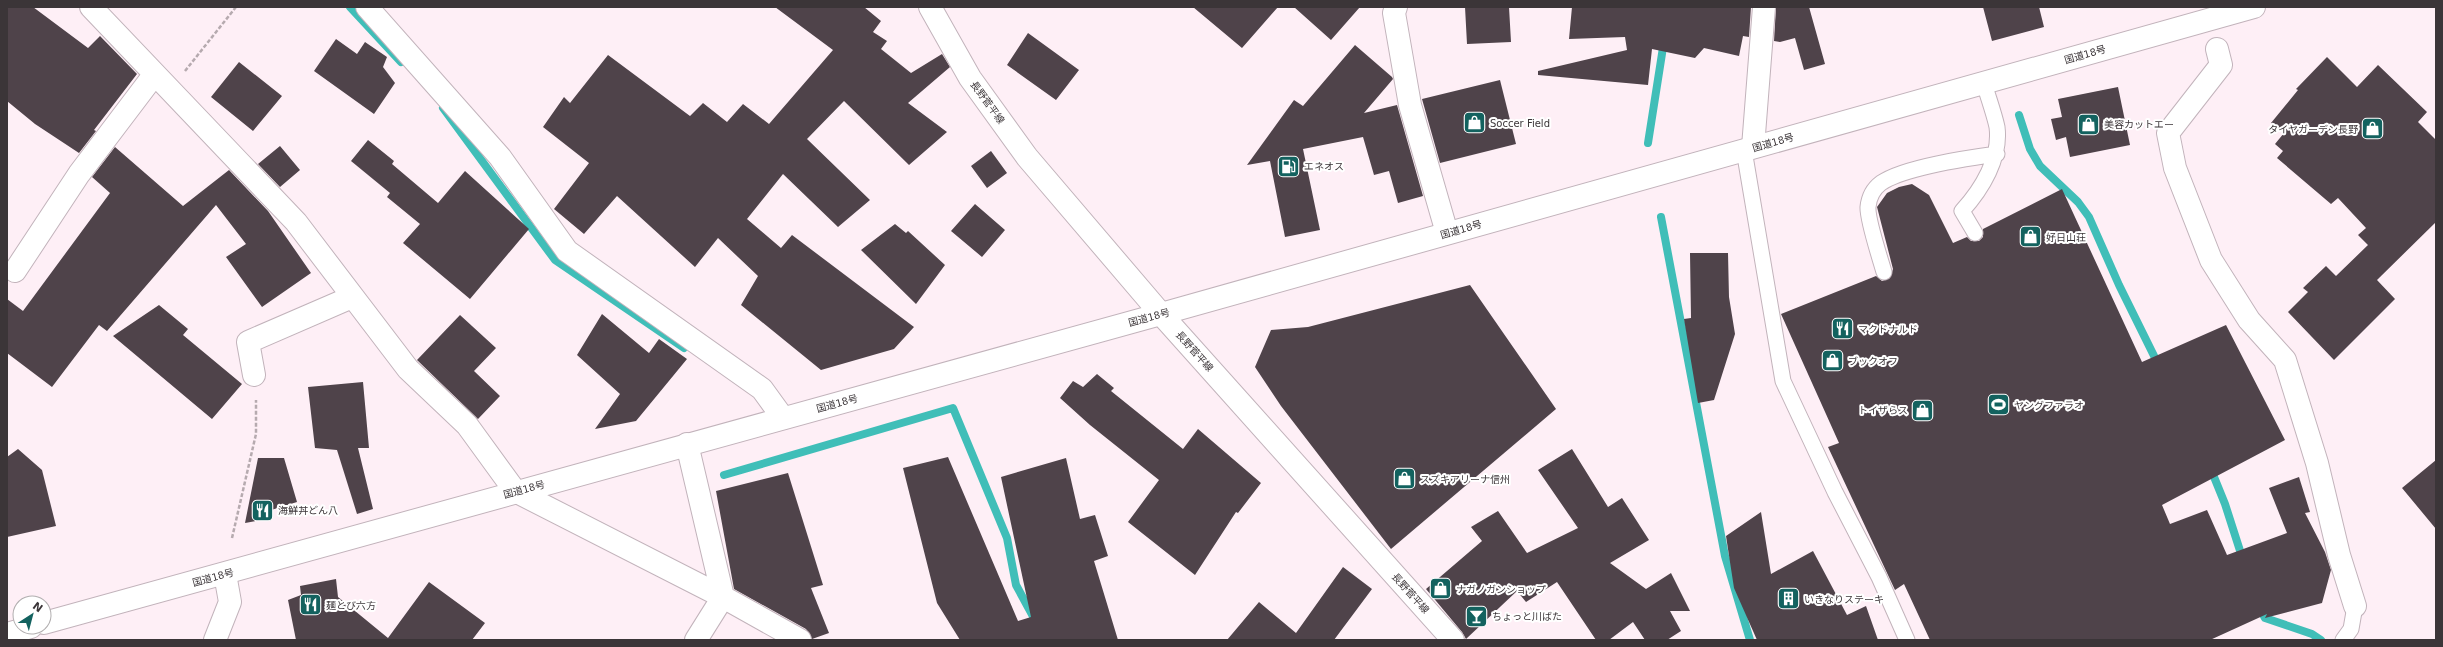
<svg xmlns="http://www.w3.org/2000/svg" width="2443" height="647" font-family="'DejaVu Sans','Noto Sans JP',sans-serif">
	<rect width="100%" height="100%" fill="#feeff6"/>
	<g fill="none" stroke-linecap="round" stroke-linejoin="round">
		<path stroke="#40beb8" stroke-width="8" d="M 350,7 L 401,62
			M 443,108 L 555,260 L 684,348
			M 2019,115 L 2030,149 L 2040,166 L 2078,202 L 2089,217 L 2119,285 L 2159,366
			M 1648,143 L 1664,41
			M 1661,217 L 1725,556 L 1750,640
			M 2210,467 L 2225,504 L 2243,560
			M 724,475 L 953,408 L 1007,538 L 1016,585 L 1035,620
			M 2259,607 L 2265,618 L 2312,634 L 2321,640"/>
	</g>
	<path fill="#4f434a" d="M 7,7 L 33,7 L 88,48 L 100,36 L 137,74 L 94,130 L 96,131 L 79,153 L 35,124 L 7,101 Z
		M 775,7 L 864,7 L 881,21 L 873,32 L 887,41 L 881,49 L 911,73 L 942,54 L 950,67 L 908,103 L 947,132 L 909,165 L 844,101 L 807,139 L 870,200 L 838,227 L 783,174 L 747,219 L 781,248 L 792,235 L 914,327 L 894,349 L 821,370 L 741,305 L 758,276 L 718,238 L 695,267 L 617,196 L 584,234 L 554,209 L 589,163 L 543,127 L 564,97 L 570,103 L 608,55 L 690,116 L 703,103 L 727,122 L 743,104 L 769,124 L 833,50 Z
		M 1193,7 L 1278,7 L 1242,48 Z
		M 1294,7 L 1360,7 L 1331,40 Z
		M 1465,7 L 1509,7 L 1511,42 L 1467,44 Z
		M 1572,7 L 1751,7 L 1749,37 L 1743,36 L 1739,56 L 1704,48 L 1695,58 L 1652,49 L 1648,85 L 1538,75 L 1538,71 L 1627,50 L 1625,37 L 1569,39 Z
		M 1776,7 L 1809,7 L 1825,64 L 1804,70 L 1795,38 L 1780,42 L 1774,41 Z
		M 1983,7 L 2039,7 L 2044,27 L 1992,41 Z
		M 1028,33 L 1079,70 L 1056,100 L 1007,65 Z
		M 336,39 L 357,54 L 365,42 L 387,57 L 383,67 L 395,83 L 374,114 L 314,71 Z
		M 1355,45 L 1392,77 L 1393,79 L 1364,113 L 1397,105 L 1423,196 L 1398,203 L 1389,171 L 1374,175 L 1363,137 L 1303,149 L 1320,230 L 1285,237 L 1270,161 L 1247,165 L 1294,100 L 1303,106 Z
		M 2327,57 L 2357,87 L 2378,65 L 2427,112 L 2418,122 L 2436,140 L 2436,222 L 2377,280 L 2395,299 L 2334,360 L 2288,312 L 2308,292 L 2303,288 L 2326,266 L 2336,276 L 2368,245 L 2358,235 L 2366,228 L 2338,198 L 2331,204 L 2277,158 L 2283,151 L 2275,144 L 2284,133 L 2271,123 L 2298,90 L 2296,89 Z
		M 239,62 L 282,96 L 253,131 L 211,97 Z
		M 1500,80 L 1516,144 L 1440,163 L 1422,99 Z
		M 2118,87 L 2130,145 L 2070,157 L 2066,137 L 2056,140 L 2051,119 L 2062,117 L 2058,99 Z
		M 368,140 L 394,161 L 392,164 L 438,203 L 465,171 L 529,229 L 470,299 L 403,243 L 420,224 L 387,197 L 390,193 L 351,161 Z
		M 280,146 L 300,170 L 280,187 L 258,164 Z
		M 115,147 L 183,206 L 229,170 L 268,211 L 311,273 L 262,307 L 226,257 L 246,244 L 216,205 L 107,331 L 99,325 L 52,387 L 7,353 L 7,299 L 23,311 L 110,193 L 92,177 Z
		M 991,151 L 1007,173 L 987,188 L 971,166 Z
		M 1912,184 L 1929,195 L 1953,243 L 1967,237 L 1971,241 L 1979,241 L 1983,237 L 1983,229 L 2062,189 L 2142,362 L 2226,325 L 2285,440 L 2162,505 L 2170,524 L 2207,510 L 2227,555 L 2287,533 L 2269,488 L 2299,477 L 2310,512 L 2305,513 L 2325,552 L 2331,570 L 2322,603 L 2265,618 L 2267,614 L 2210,640 L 1930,640 L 1904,584 L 1895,590 L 1828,447 L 1839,443 L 1781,314 L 1876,276 L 1882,281 L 1890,278 L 1893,269 L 1877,207 L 1887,193 L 1899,187 Z
		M 975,204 L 1005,230 L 982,257 L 951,231 Z
		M 895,224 L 906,233 L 908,231 L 945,265 L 916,304 L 861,250 Z
		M 1690,253 L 1728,253 L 1729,297 L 1735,334 L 1714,400 L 1698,403 L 1684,319 L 1691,318 Z
		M 1470,285 L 1556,409 L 1391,549 L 1281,406 L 1255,367 L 1271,330 L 1308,327 Z
		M 159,305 L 188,329 L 183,335 L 242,384 L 212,419 L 113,336 Z
		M 602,314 L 649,353 L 659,339 L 687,359 L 636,421 L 595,429 L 620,394 L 577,355 Z
		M 460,315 L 496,348 L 474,371 L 500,396 L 478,419 L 417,360 Z
		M 1097,374 L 1114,388 L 1111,391 L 1183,449 L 1198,429 L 1261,483 L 1238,513 L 1236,512 L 1195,575 L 1128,522 L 1159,480 L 1090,425 L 1060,398 L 1073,381 L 1083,387 Z
		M 363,382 L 369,448 L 358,448 L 373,509 L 357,514 L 337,450 L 315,448 L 308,387 Z
		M 18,449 L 42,470 L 56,526 L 7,537 L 7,457 Z
		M 1572,449 L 1608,507 L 1622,498 L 1649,540 L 1610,563 L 1646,589 L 1671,573 L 1690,611 L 1670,611 L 1681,631 L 1667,640 L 1645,640 L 1633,622 L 1609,640 L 1596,640 L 1557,582 L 1526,602 L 1517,591 L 1466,639 L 1462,632 L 1426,589 L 1482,541 L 1471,527 L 1498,511 L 1527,553 L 1578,528 L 1538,470 Z
		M 948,457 L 1018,621 L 1031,617 L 1001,477 L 1066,458 L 1080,519 L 1095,515 L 1108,556 L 1094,561 L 1118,640 L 960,640 L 937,603 L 903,468 Z
		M 258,458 L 284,458 L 297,502 L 268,511 L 267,519 L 245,523 Z
		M 2436,460 L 2436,529 L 2402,488 Z
		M 788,473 L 823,585 L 811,588 L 829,633 L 812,639 L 806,629 L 734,589 L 716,491 Z
		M 1761,512 L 1771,574 L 1813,551 L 1847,615 L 1866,606 L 1878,640 L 1757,640 L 1734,588 L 1726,536 Z
		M 1343,567 L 1372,589 L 1334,640 L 1227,640 L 1259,602 L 1296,633 Z
		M 336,579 L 338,597 L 388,638 L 429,582 L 485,623 L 472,640 L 296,640 L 288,600 L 301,595 L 300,586 Z"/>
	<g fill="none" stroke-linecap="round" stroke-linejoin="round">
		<defs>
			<path id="lane" d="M 1744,150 L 1783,381 L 1835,492 L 1879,577 L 1907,640
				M 1975,233 L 1962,211 C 1982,189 2001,158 1997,127 C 1994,113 1988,97 1984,83
				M 1884,272 C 1880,258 1867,219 1868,207 C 1869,197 1873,189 1881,183 C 1904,167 1968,158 1997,154
				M 2343,640 L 2351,629 L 2355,606"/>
			<path id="street" d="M 91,7 L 296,222 L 408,369 L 467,425 L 515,491 L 723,597 L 687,444
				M 367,7 L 500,157 L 567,251 L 762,389 L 783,418
				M 1396,7 L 1394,13 L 1410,105 L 1447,233
				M 2217,49 L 2221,65 L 2168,133 L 2175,168 L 2211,260 L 2249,320 L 2285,360 L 2317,463 L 2339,555 L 2355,606
				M 1753,147 L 1764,7
				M 15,271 L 79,174 L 154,75
				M 254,375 L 248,342 L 352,297
				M 215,640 L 230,602 L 225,574
				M 696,640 L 723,597 L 800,640"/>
			<path id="primary" d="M 930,7 L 970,78 L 1027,157 L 1161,314 L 1453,640"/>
			<path id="highway" d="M 44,623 L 1161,314 L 2254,7
				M 7,634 L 31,627"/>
		</defs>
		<use href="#lane" stroke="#c2b3bb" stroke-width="17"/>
		<use href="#street" stroke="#c2b3bb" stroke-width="24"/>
		<use href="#primary" stroke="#c2b3bb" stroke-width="24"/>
		<use href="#highway" stroke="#c2b3bb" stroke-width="24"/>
		<path stroke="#b6aaaf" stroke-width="2.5" stroke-dasharray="4 2" stroke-linecap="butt" d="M 185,71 L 236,7
			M 232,538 L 256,434 L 256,400"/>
		<use href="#lane" stroke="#fff" stroke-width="15"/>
		<use href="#street" stroke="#fff" stroke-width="22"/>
		<use href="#primary" stroke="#fff" stroke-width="22"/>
		<use href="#highway" stroke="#fff" stroke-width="22"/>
	</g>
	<defs>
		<symbol id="shop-square" viewBox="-11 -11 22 22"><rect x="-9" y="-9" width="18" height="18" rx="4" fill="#13625f" stroke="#fff"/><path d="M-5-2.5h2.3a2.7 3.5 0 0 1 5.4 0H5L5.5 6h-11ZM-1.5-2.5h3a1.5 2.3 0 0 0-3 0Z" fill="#fff"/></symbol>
		<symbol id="fuel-square" viewBox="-11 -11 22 22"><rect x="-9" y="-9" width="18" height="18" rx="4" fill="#13625f" stroke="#fff"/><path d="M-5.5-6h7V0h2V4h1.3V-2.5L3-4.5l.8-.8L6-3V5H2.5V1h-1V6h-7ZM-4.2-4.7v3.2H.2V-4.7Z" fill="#fff"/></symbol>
		<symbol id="restaurant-square" viewBox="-11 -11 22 22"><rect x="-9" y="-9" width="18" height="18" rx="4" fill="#13625f" stroke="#fff"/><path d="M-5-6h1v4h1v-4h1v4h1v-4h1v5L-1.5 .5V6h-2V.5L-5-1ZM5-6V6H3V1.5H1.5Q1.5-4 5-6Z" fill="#fff"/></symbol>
		<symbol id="stadium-square" viewBox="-11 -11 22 22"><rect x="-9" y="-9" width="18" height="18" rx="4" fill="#13625f" stroke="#fff"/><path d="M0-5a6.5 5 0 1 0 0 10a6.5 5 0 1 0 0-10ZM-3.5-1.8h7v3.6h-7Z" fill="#fff"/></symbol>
		<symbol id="building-square" viewBox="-11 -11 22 22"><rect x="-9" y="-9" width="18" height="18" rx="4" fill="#13625f" stroke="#fff"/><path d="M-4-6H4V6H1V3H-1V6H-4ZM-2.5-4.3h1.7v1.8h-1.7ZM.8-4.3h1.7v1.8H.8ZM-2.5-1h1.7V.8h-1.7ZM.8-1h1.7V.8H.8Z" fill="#fff"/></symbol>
		<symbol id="bar-square" viewBox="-11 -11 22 22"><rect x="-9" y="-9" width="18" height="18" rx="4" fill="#13625f" stroke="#fff"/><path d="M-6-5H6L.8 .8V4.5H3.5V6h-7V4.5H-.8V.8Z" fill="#fff"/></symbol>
	</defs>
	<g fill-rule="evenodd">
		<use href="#shop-square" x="1462" y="110" width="25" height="25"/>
		<use href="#shop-square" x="2076" y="112" width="25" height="25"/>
		<use href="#shop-square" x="2360" y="116" width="25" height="25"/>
		<use href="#fuel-square" x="1276" y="154" width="25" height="25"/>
		<use href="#shop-square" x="2018" y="224" width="25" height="25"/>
		<use href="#restaurant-square" x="1830" y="316" width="25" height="25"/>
		<use href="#shop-square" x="1820" y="348" width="25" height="25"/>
		<use href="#stadium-square" x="1986" y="392" width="25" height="25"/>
		<use href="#shop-square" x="1910" y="398" width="25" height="25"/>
		<use href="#shop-square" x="1392" y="466" width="25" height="25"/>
		<use href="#restaurant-square" x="250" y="498" width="25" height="25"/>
		<use href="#shop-square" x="1428" y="576" width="25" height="25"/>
		<use href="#building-square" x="1776" y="586" width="25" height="25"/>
		<use href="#restaurant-square" x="298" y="592" width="25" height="25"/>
		<use href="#bar-square" x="1464" y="604" width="25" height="25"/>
	</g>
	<g text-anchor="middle" stroke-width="4" stroke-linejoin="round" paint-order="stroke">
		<g font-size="10" fill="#3b3538" stroke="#fff">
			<text transform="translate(2085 54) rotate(-16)" y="4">国道18号</text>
			<text transform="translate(988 102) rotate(54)" y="4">長野菅平線</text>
			<text transform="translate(1773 142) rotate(-16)" y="4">国道18号</text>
			<text transform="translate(1461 229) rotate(-16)" y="4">国道18号</text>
			<text transform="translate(1149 317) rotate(-15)" y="4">国道18号</text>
			<text transform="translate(1195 351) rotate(48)" y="4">長野菅平線</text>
			<text transform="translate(837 403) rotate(-15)" y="4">国道18号</text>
			<text transform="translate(524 489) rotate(-15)" y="4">国道18号</text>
			<text transform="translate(213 577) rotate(-15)" y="4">国道18号</text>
			<text transform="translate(1411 593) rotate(48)" y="4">長野菅平線</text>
		</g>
		<g font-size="10" fill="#3b3538" stroke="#fff" text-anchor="start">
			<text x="1490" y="127">Soccer Field</text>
			<text x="2104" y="128">美容カットエー</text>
			<text x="2358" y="133" text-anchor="end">タイヤガーデン長野</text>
			<text x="1304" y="170">エネオス</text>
			<text x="2046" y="241">好日山荘</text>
			<text x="1858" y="333">マクドナルド</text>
			<text x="1848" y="365">ブックオフ</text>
			<text x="2014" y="409">ヤングファラオ</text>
			<text x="1908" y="414" text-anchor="end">トイザらス</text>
			<text x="1420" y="483">スズキアリーナ信州</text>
			<text x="278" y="514">海鮮丼どん八</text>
			<text x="1456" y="593">ナガノガンショップ</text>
			<text x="1804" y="603">いきなりステーキ</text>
			<text x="326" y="609">麺とび六方</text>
			<text x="1492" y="620">ちょっと川ばた</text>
		</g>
	</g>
	<rect width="2443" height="647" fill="none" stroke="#3b3538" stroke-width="16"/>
	<g transform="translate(32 615) rotate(36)"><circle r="19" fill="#ffffff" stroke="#b1aeaf"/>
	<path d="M0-3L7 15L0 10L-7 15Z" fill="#13625f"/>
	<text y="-6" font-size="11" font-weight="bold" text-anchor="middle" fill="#3b3538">N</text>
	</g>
</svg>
